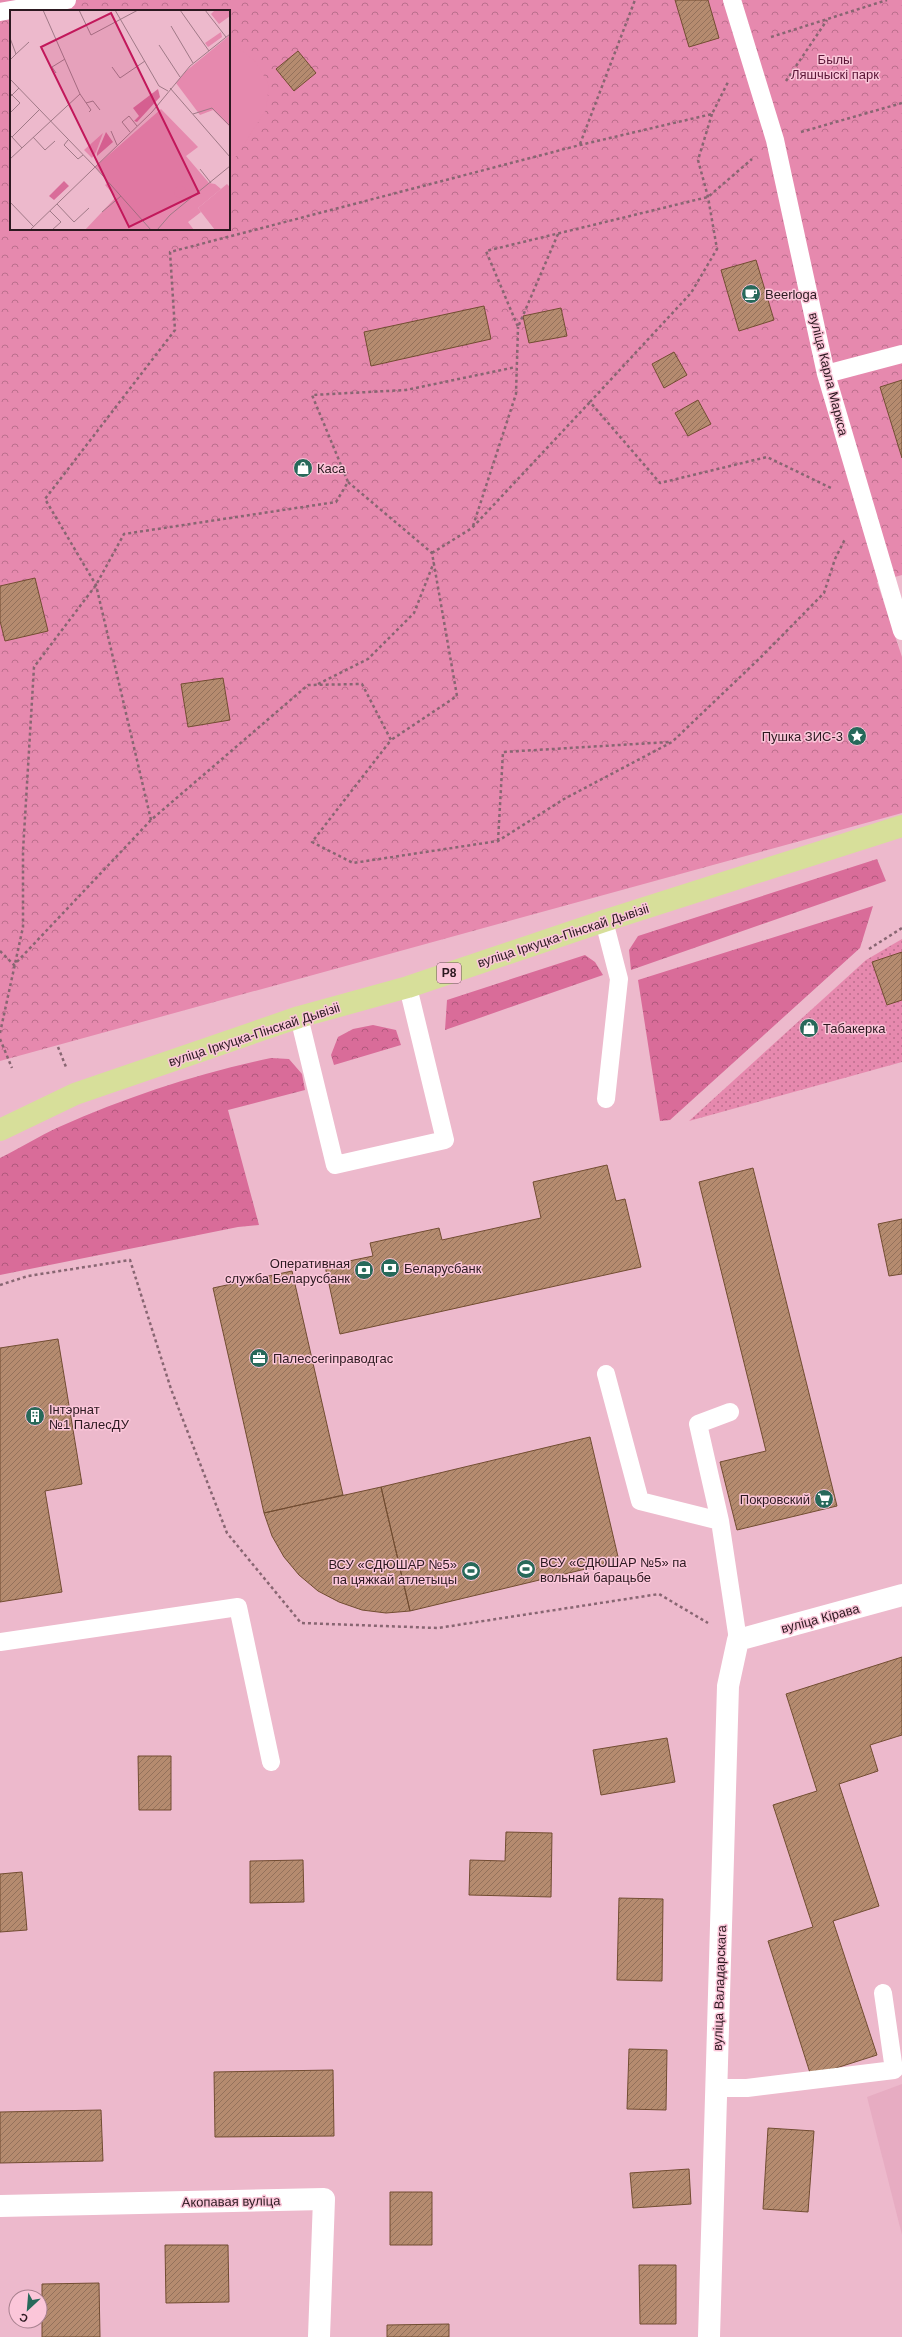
<svg xmlns="http://www.w3.org/2000/svg" width="902" height="2337" font-family="Helvetica,sans-serif">
	<defs>
		<pattern id="grass-dots" width="8" height="8" patternUnits="userSpaceOnUse"><rect width="8" height="8" fill="#e689ae"/><path d="M2 2h.1M6 6h.1" fill="none" stroke="#bb6f8d" stroke-width="1.8" stroke-linecap="round"/></pattern>
		<pattern id="forest-crowns" width="20" height="18" patternUnits="userSpaceOnUse"><rect width="20" height="18" fill="#d96c99"/><path d="M2 6a3 3 0 1 1 6 0M12 15a3 3 0 1 1 6 0" fill="none" stroke="#b0587c"/></pattern>
		<pattern id="park-crowns" width="20" height="18" patternUnits="userSpaceOnUse"><rect width="20" height="18" fill="#e689ae"/><path d="M2 6a3 3 0 1 1 6 0M12 15a3 3 0 1 1 6 0" fill="none" stroke="#bb6f8d"/></pattern>
		<pattern id="building-hatch" width="6" height="6" patternUnits="userSpaceOnUse"><rect width="6" height="6" fill="#b58b6f"/><path d="M-1 1l2-2M0 6l6-6M5 7l2-2" fill="none" stroke="#93715b"/></pattern>
	</defs>
	<rect width="100%" height="100%" fill="#edb9cc"/>
	<path fill="#e7acc2" d="M 902,2084 L 902,2235 L 867,2097 Z"/>
	<path fill="url(#grass-dots)" d="M 902,939 L 902,1062 L 689,1121 L 866,960 Z"/>
	<path fill="url(#forest-crowns)" d="M 877,859 L 886,881 L 631,970 L 629,950 L 638,936 Z
		M 873,906 L 860,948 L 670,1120 L 660,1121 L 638,980 Z
		M 585,955 L 595,962 L 603,975 L 445,1030 L 447,1000 Z
		M 373,1025 L 396,1030 L 401,1045 L 334,1065 L 331,1055 L 338,1037 L 353,1029 Z
		M 271,1058 L 289,1059 L 302,1074 L 305,1090 L 228,1110 L 259,1225 L 238,1227 L 0,1275 L 0,1158 C 20,1148 39,1136 59,1127 C 126,1097 199,1073 271,1058 Z"/>
	<path fill="url(#park-crowns)" fill-rule="evenodd" d="M 0,0 L 902,0 L 902,380 L 880,387 L 902,458 L 902,575 L 877,582 L 902,657 L 902,813 L 0,1061 ZM 11,11 L 229,11 L 229,229 L 11,229 Z"/>
	<path fill="#e689ae" d="M 229,45 L 237,47 L 256,62 L 269,85 L 266,110 L 229,167 Z"/>
	<path fill="url(#building-hatch)" stroke="#724d32" d="M 675,0 L 708,0 L 719,38 L 689,47 Z
		M 298,51 L 316,73 L 294,91 L 276,69 Z
		M 756,260 L 774,320 L 739,331 L 721,270 Z
		M 484,306 L 491,339 L 371,366 L 364,332 Z
		M 561,308 L 567,336 L 529,343 L 523,316 Z
		M 674,352 L 687,375 L 664,388 L 652,364 Z
		M 902,380 L 902,458 L 880,387 Z
		M 698,400 L 711,424 L 688,436 L 675,413 Z
		M 35,578 L 48,631 L 5,641 L 0,621 L 0,586 Z
		M 223,678 L 230,720 L 188,727 L 181,684 Z
		M 902,952 L 902,1000 L 887,1005 L 872,962 Z
		M 607,1165 L 616,1201 L 625,1199 L 641,1267 L 340,1334 L 325,1266 L 373,1256 L 370,1243 L 439,1228 L 442,1240 L 541,1218 L 533,1182 Z
		M 753,1168 L 837,1506 L 737,1530 L 720,1462 L 766,1451 L 699,1182 Z
		M 902,1219 L 902,1274 L 889,1276 L 878,1224 Z
		M 292,1271 L 343,1495 L 264,1513 L 213,1288 Z
		M 58,1339 L 82,1484 L 45,1491 L 62,1592 L 0,1602 L 0,1348 Z
		M 590,1437 L 619,1561 L 410,1611 L 381,1487 Z
		M 381,1487 L 410,1611 L 386,1613 L 362,1610 L 339,1602 L 318,1591 L 299,1575 L 284,1557 L 272,1536 L 264,1513 Z
		M 902,1657 L 902,1735 L 870,1745 L 878,1771 L 839,1784 L 879,1906 L 833,1921 L 877,2055 L 811,2076 L 768,1941 L 813,1927 L 773,1805 L 817,1791 L 786,1694 Z
		M 667,1738 L 675,1782 L 601,1795 L 593,1750 Z
		M 138,1756 L 171,1756 L 171,1810 L 139,1810 Z
		M 506,1832 L 552,1833 L 551,1897 L 469,1895 L 470,1860 L 505,1861 Z
		M 303,1860 L 304,1902 L 250,1903 L 250,1861 Z
		M 22,1872 L 27,1930 L 0,1932 L 0,1874 Z
		M 619,1898 L 663,1899 L 662,1981 L 617,1980 Z
		M 629,2049 L 667,2050 L 666,2110 L 627,2109 Z
		M 333,2070 L 334,2136 L 215,2137 L 214,2072 Z
		M 101,2110 L 103,2161 L 0,2163 L 0,2112 Z
		M 768,2128 L 814,2131 L 808,2212 L 763,2209 Z
		M 689,2169 L 691,2204 L 633,2208 L 630,2173 Z
		M 390,2192 L 432,2192 L 432,2245 L 390,2245 Z
		M 165,2245 L 228,2245 L 229,2302 L 166,2303 Z
		M 639,2265 L 676,2265 L 676,2324 L 640,2324 Z
		M 99,2283 L 100,2337 L 42,2337 L 42,2284 Z
		M 449,2324 L 449,2337 L 387,2337 L 387,2325 Z"/>
	<g fill="none" stroke-linecap="round" stroke-linejoin="round">
		<path stroke="#886672" stroke-width="2.5" stroke-dasharray="3 3" stroke-linecap="butt" d="M 771,37 L 887,0
			M 786,81 L 827,20
			M 712,114 L 698,160 L 708,197 L 717,249 L 691,293 L 590,402 L 660,483 L 767,457 L 831,488
			M 801,132 L 902,103
			M 580,144 L 635,0
			M 558,234 L 518,327 L 486,251 L 708,197 L 752,159
			M 348,482 L 432,553 L 457,696 L 391,740
			M 473,526 L 516,394 L 518,327
			M 432,553 L 472,528 L 590,402
			M 318,684 L 368,659 L 414,613 L 434,562
			M 151,820 L 96,585 L 45,499 L 175,330 L 170,252 L 580,145 L 712,114 L 728,82
			M 498,841 L 503,752 L 669,742
			M 869,949 L 902,928
			M 0,951 L 14,965 L 151,820 L 308,685 L 362,684 L 391,740 L 312,842 L 353,863 L 498,841 L 564,799 L 672,742 L 761,657 L 824,593 L 835,559 L 845,539
			M 0,1033 L 23,927 L 23,851 L 34,667 L 96,585 L 124,534 L 336,502 L 348,482 L 312,395 L 406,390 L 516,367
			M 0,1039 L 12,1068
			M 58,1047 L 66,1067
			M 0,1285 L 28,1276 L 130,1260 L 171,1389 L 227,1533 L 301,1623 L 438,1628 L 659,1594 L 708,1623"/>
		<path stroke="#fff" stroke-width="18" d="M 732,0 L 775,140 L 826,374 L 902,631
			M 0,12 L 67,0
			M 826,374 L 902,354
			M 604,921 L 619,979 L 606,1099
			M 299,1017 L 335,1165 L 445,1140 L 408,987
			M 606,1374 L 640,1501 L 720,1521
			M 730,1412 L 698,1424 L 720,1521 L 738,1640
			M 0,1642 L 238,1607 L 271,1762
			M 716,2088 L 747,2088 L 894,2070 L 883,1993"/>
		<path stroke="#fff" stroke-width="22" d="M 0,2206 L 324,2199 L 319,2337
			M 709,2337 L 728,1686 L 738,1640 L 902,1595"/>
		<path stroke="#d7df9a" stroke-width="22" d="M 0,1130 L 75,1094 L 299,1017 L 408,987 L 604,921 L 902,826"/>
	</g>
	<defs>
		<symbol id="cafe-disc" viewBox="-11 -11 22 22"><circle r="9.5" fill="#27695a" stroke="#fbc6d9"/><path d="M-5.5-4.5H6V0H3Q3 3.5 0 3.5H-2.5Q-5.5 3.5-5.5 0ZM3-3.2v2h1.7v-2ZM-6 4.5H4V6H-6Z" fill="#fff"/></symbol>
		<symbol id="shop-disc" viewBox="-11 -11 22 22"><circle r="9.5" fill="#27695a" stroke="#fbc6d9"/><path d="M-5-2.5h2.3a2.7 3.5 0 0 1 5.4 0H5L5.5 6h-11ZM-1.5-2.5h3a1.5 2.3 0 0 0-3 0Z" fill="#fff"/></symbol>
		<symbol id="sight-disc" viewBox="-11 -11 22 22"><circle r="9.5" fill="#27695a" stroke="#fbc6d9"/><path d="M0-6L1.8-2.2L6-1.7L2.9 1.2L3.7 5.4L0 3.3L-3.7 5.4L-2.9 1.2L-6-1.7L-1.8-2.2Z" fill="#fff"/></symbol>
		<symbol id="bank-disc" viewBox="-11 -11 22 22"><circle r="9.5" fill="#27695a" stroke="#fbc6d9"/><path d="M-6-4H6V4H-6ZM0-2.3a2.3 2.3 0 1 0 0 4.6a2.3 2.3 0 1 0 0-4.6Z" fill="#fff"/></symbol>
		<symbol id="office-disc" viewBox="-11 -11 22 22"><circle r="9.5" fill="#27695a" stroke="#fbc6d9"/><path d="M-6-3h4V-5.5h4V-3h4V5H-6ZM-1-4.5V-3h2v-1.5ZM-6 0V1H6V0Z" fill="#fff"/></symbol>
		<symbol id="building-disc" viewBox="-11 -11 22 22"><circle r="9.5" fill="#27695a" stroke="#fbc6d9"/><path d="M-4-6H4V6H1V3H-1V6H-4ZM-2.5-4.3h1.7v1.8h-1.7ZM.8-4.3h1.7v1.8H.8ZM-2.5-1h1.7V.8h-1.7ZM.8-1h1.7V.8H.8Z" fill="#fff"/></symbol>
		<symbol id="supermarket-disc" viewBox="-11 -11 22 22"><circle r="9.5" fill="#27695a" stroke="#fbc6d9"/><path d="M-6-5.5h2.5l.6 2H6L4.5 2H-2.5L-4.4-4H-6ZM-1.5 3.2a1.3 1.3 0 1 0 .1 0ZM3 3.2a1.3 1.3 0 1 0 .1 0Z" fill="#fff"/></symbol>
		<symbol id="stadium-disc" viewBox="-11 -11 22 22"><circle r="9.5" fill="#27695a" stroke="#fbc6d9"/><path d="M0-5a6.5 5 0 1 0 0 10a6.5 5 0 1 0 0-10ZM-3.5-1.8h7v3.6h-7Z" fill="#fff"/></symbol>
	</defs>
	<g fill-rule="evenodd">
		<use href="#cafe-disc" x="740" y="283" width="22" height="22"/>
		<use href="#shop-disc" x="292" y="457" width="22" height="22"/>
		<use href="#sight-disc" x="846" y="725" width="22" height="22"/>
		<use href="#shop-disc" x="798" y="1017" width="22" height="22"/>
		<use href="#bank-disc" x="379" y="1257" width="22" height="22"/>
		<use href="#bank-disc" x="353" y="1259" width="22" height="22"/>
		<use href="#office-disc" x="248" y="1347" width="22" height="22"/>
		<use href="#building-disc" x="24" y="1405" width="22" height="22"/>
		<use href="#supermarket-disc" x="813" y="1488" width="22" height="22"/>
		<use href="#stadium-disc" x="515" y="1558" width="22" height="22"/>
		<use href="#stadium-disc" x="460" y="1560" width="22" height="22"/>
	</g>
	<g text-anchor="middle" stroke-width="3" stroke-linejoin="round" paint-order="stroke">
		<rect fill="#fbc6d9" stroke="#6a4d58" stroke-width="1" x="437" y="963" width="24" height="20" rx="3"/>
		<g font-size="12" font-weight="bold" fill="#2c1920">
			<text x="449" y="977">Р8</text>
		</g>
		<g font-size="13" fill="#5a1536" stroke="#fbc6d9">
			<text x="835" y="64">Былы<tspan x="835" dy="15">Ляшчыскі парк</tspan></text>
		</g>
		<g font-size="13" fill="#2c1920" stroke="#fbc6d9" text-anchor="start">
			<text x="765" y="299">Beerloga</text>
			<text x="317" y="473">Каса</text>
			<text x="843" y="741" text-anchor="end">Пушка ЗИС-3</text>
			<text x="823" y="1033">Табакерка</text>
			<text x="350" y="1268" text-anchor="end">Оперативная<tspan x="350" dy="15">служба Беларусбанк</tspan></text>
			<text x="404" y="1273">Беларусбанк</text>
			<text x="273" y="1363">Палессегіправодгас</text>
			<text x="49" y="1414">Інтэрнат<tspan x="49" dy="15">№1 ПалесДУ</tspan></text>
			<text x="810" y="1504" text-anchor="end">Покровский</text>
			<text x="540" y="1567">ВСУ «СДЮШАР №5» па<tspan x="540" dy="15">вольнай барацьбе</tspan></text>
			<text x="457" y="1569" text-anchor="end">ВСУ «СДЮШАР №5»<tspan x="457" dy="15">па цяжкай атлетыцы</tspan></text>
		</g>
		<g font-size="13" fill="#2c1920" stroke="#fbc6d9">
			<text transform="translate(829 374) rotate(76)" y="5">вуліца Карла Маркса</text>
			<text transform="translate(563 935) rotate(-18)" y="5">вуліца Іркуцка-Пінскай Дывізіі</text>
			<text transform="translate(254 1034) rotate(-18)" y="5">вуліца Іркуцка-Пінскай Дывізіі</text>
			<text transform="translate(820 1618) rotate(-15)" y="5">вуліца Кірава</text>
			<text transform="translate(719 1988) rotate(-88)" y="5">вуліца Валадарскага</text>
			<text transform="translate(231 2201) rotate(-1)" y="5">Акопавая вуліца</text>
		</g>
	</g>
	<g transform="translate(10 10)">
		<rect width="220" height="220" fill="#edb9cc"/>
		<path d="M 205,0 L 220,0 L 220,6 L 209,14 L 201,4 ZM 211,22 L 212,27 L 198,37 L 195,33 ZM 93,123 L 86,142 L 82,148 L 74,140 Z" fill="#e689ae"/>
		<path d="M 148,79 L 150,87 L 127,112 L 124,111 L 129,106 L 123,98 ZM 96,122 L 103,132 L 87,146 L 87,143 ZM 54,171 L 59,176 L 44,190 L 39,186 Z" fill="#d96c99"/>
		<path d="M 151,99 L 188,137 L 176,146 L 199,173 L 205,174 L 211,179 L 188,198 L 191,202 L 178,212 L 184,220 L 75,220 L 106,187 L 95,175 L 99,172 L 85,157 Z" fill="#e689ae"/>
		<path d="M 220,25 L 220,117 L 203,100 L 190,105 L 166,73 L 176,61 ZM 217,174 L 220,177 L 220,220 L 205,220 L 188,198 ZM164 182a6 6 0 1 1 12 0a6 6 0 1 1-12 0Z" fill="#e689ae"/>
		<path fill="none" stroke="#a07987" stroke-width="1" d="M 33,0 L 70,84 L 81,100 L 79,102M 69,0 L 81,25 L 128,0M 105,0 L 149,76 L 158,81M 170,0 L 199,41M 195,0 L 216,27M 161,16 L 183,53M 0,28 L 6,44 L 0,50M 149,35 L 170,67M 6,44 L 19,32M 102,57 L 110,68 L 135,51M 46,63 L 42,57 L 55,49M 0,69 L 85,157M 160,78 L 220,147M 0,83 L 10,93 L 0,103M 0,87 L 9,78M 76,93 L 83,91 L 90,100M 183,104 L 202,98 L 220,116M 101,121 L 107,135M 120,122 L 112,112 L 119,106 L 127,116M 0,125 L 2,127 L 30,99M 2,127 L 12,138M 23,127 L 35,140 L 45,131M 58,130 L 54,135 L 68,149 L 73,145M 0,149 L 70,84M 85,157 L 141,220M 190,159 L 201,173M 0,192 L 24,217M 47,194 L 64,212 L 79,198M 40,201 L 51,212 L 42,220M 92,202 L 111,186M 20,220 L 142,102 L 180,56 L 220,24M 147,220 L 160,205 L 220,156"/>
		<path fill="#c2185b" fill-opacity="0.15" stroke="#c2185b" stroke-width="2" d="M 101,3 L 189,183 L 119,217 L 31,37 Z"/>
		<rect width="220" height="220" fill="none" stroke="#2c1920" stroke-width="2"/>
	</g>
	<g transform="translate(28 2309) rotate(206)"><circle r="19" fill="#fbc6d9" stroke="#a8818f"/>
	<path d="M0-3L7 15L0 10L-7 15Z" fill="#27695a"/>
	<text y="-6" font-size="11" font-weight="bold" text-anchor="middle" fill="#2c1920">С</text>
	</g>
</svg>
